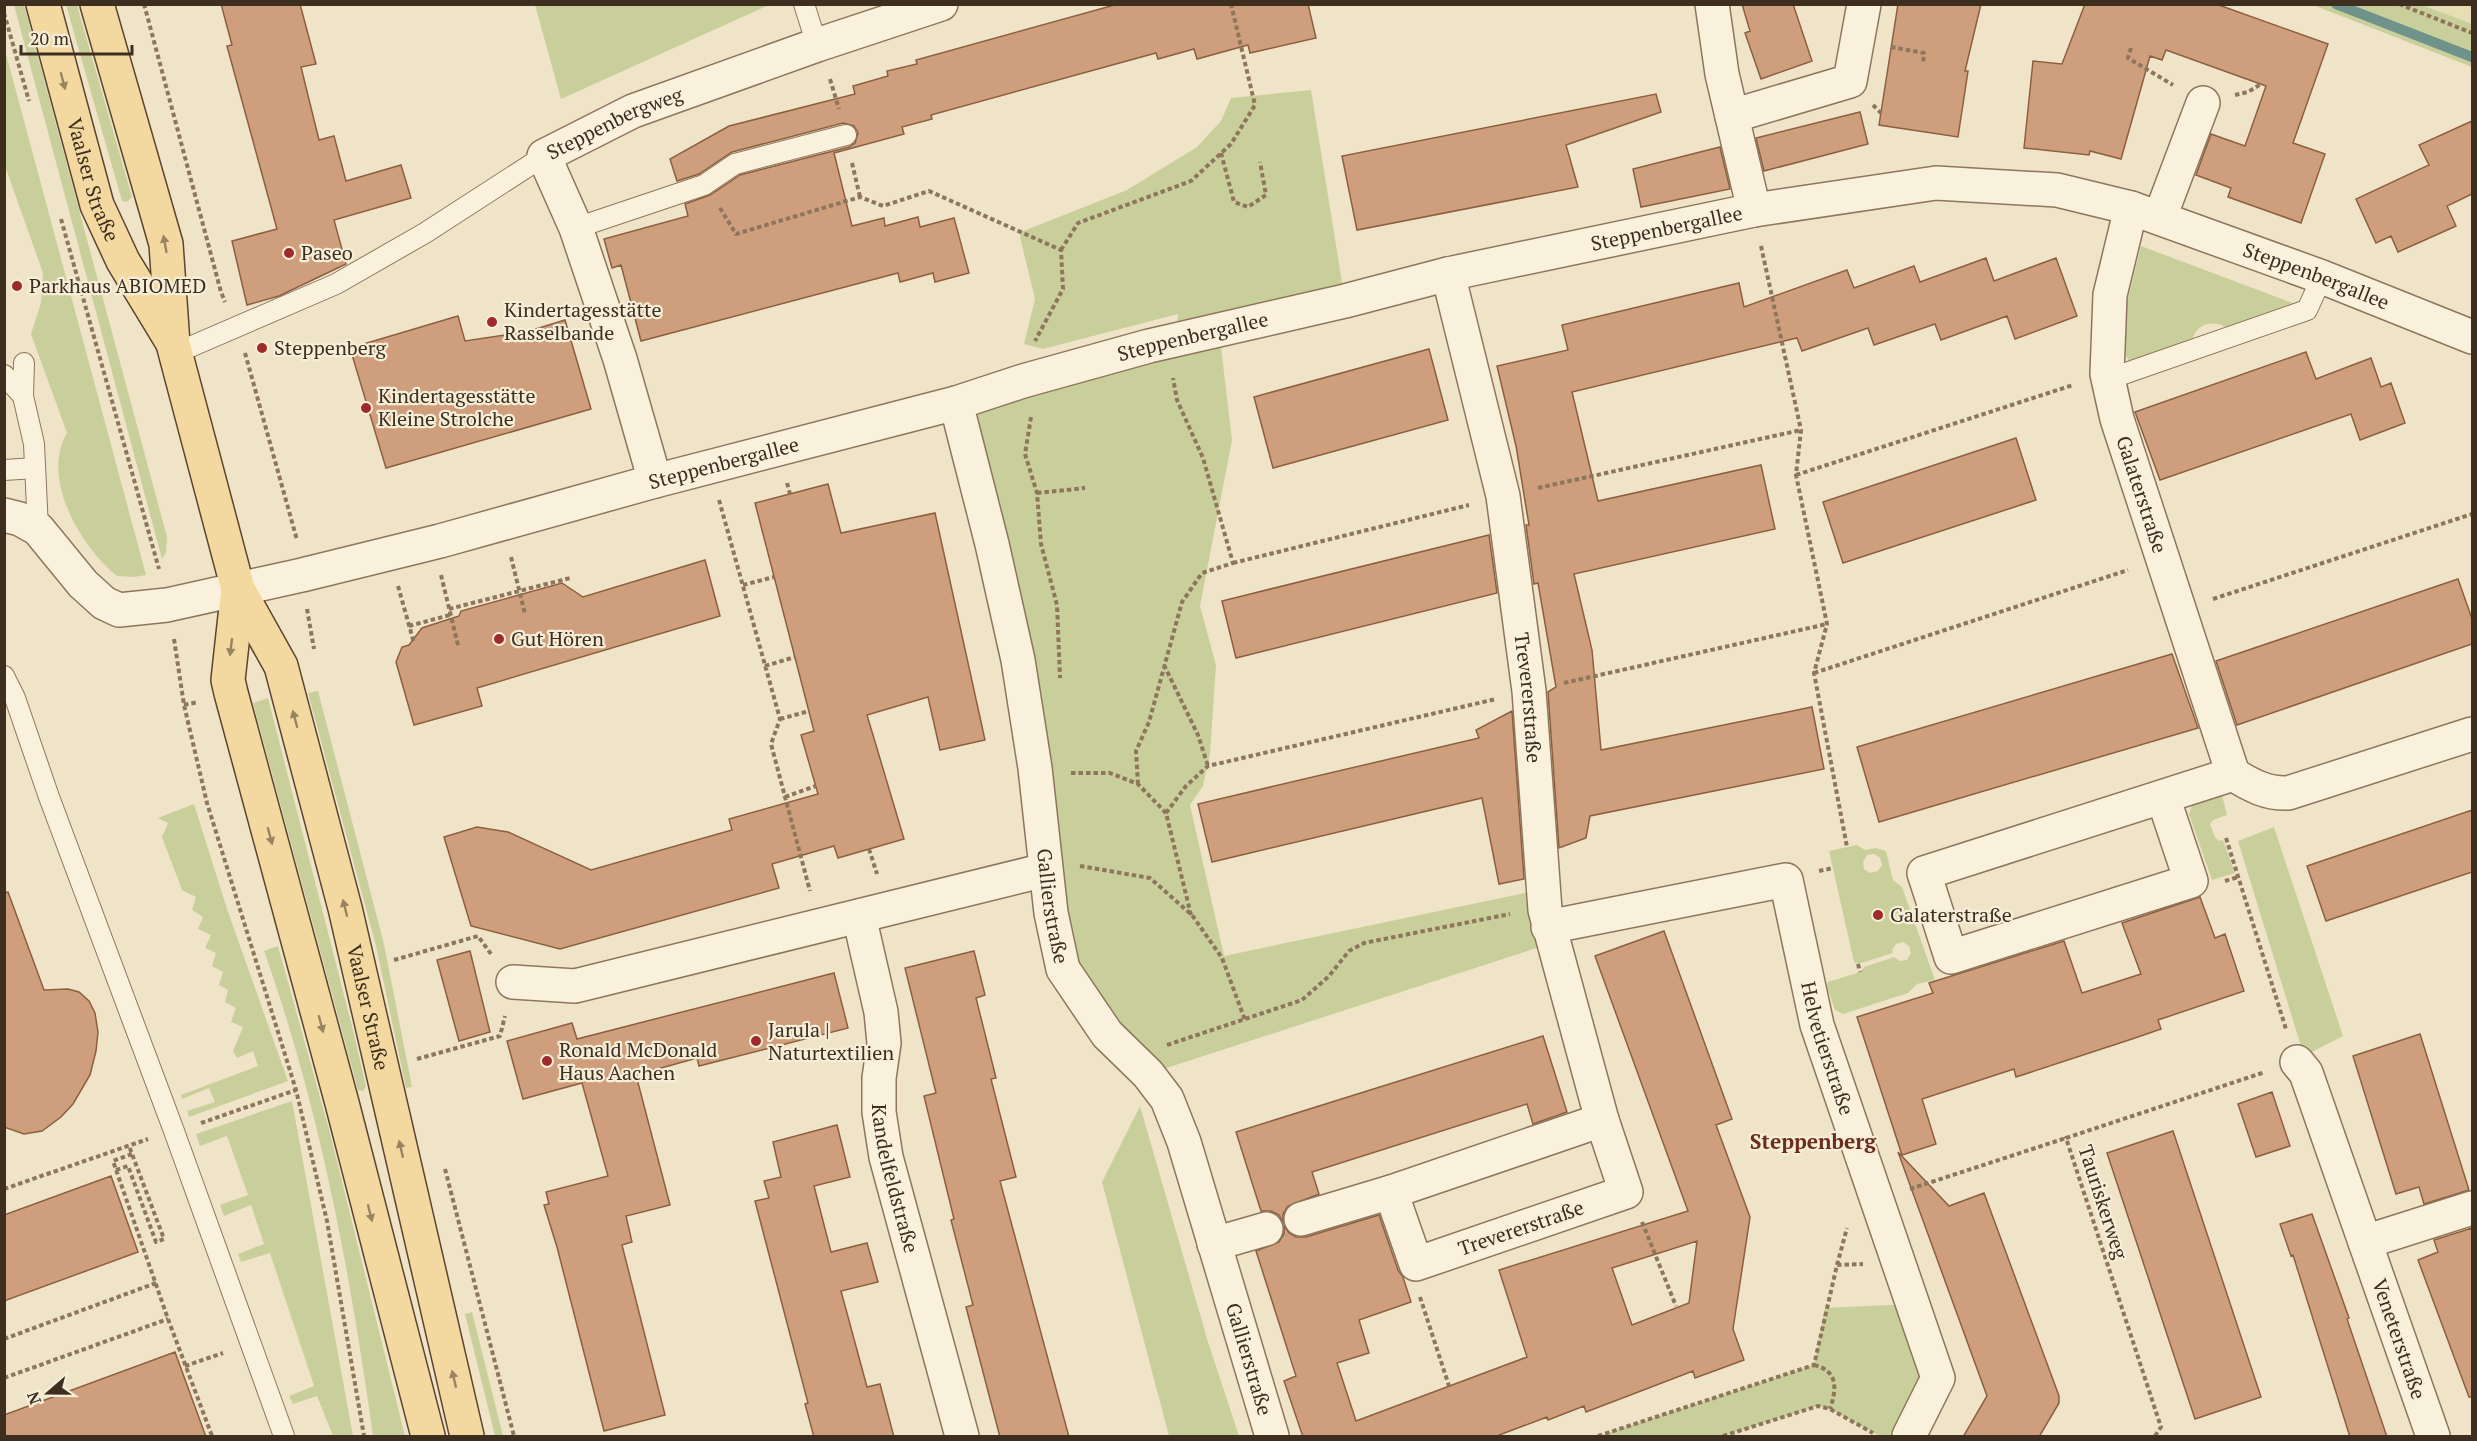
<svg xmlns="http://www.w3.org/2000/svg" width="2477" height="1441" font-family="'PT Serif',serif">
	<rect width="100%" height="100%" fill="#f0e4c8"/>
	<path fill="#e6deb5" d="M 2422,5 L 2472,5 L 2472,24 Z"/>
	<path fill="#c9cf9b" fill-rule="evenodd" d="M 14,5 L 24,5 L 167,537 L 166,552 L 162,559 Z
		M 66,5 L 77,5 L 132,197 L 127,202 L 122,201 Z
		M 535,5 L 535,4 L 769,5 L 561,99 Z
		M 2313,5 L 2422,5 L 2472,24 L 2472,67 Z
		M 5,50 L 146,575 L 134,577 L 117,576 C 81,547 40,478 67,433 L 31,334 L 41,303 L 43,273 L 5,166 Z
		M 1311,90 L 1345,301 L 1219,330 L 1232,440 L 1200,606 L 1216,665 L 1210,754 L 1203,786 L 1190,805 L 1224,956 L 1544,889 L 1552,943 L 1148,1074 L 1089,1010 L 956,403 L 1175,340 L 1178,314 L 1043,349 L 1024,344 L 1035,299 L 1020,237 L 1021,232 L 1127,190 L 1197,147 L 1221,121 L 1231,98 Z
		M 2141,246 L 2295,304 L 2230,329 C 2214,320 2198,321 2192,340 L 2129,362 L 2123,349 L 2127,303 Z
		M 318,691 L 384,944 L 412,1087 L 406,1088 L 376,946 L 308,693 Z
		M 268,698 L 354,1034 L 366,1087 L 363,1091 L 358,1090 L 253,703 Z
		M 2221,791 L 2227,815 L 2213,820 L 2210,824 L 2215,837 L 2219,841 L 2223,840 L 2235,873 L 2212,880 L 2189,814 L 2194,799 Z
		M 194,804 L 227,909 L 288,1081 L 189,1117 L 187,1111 L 215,1102 L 209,1088 L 182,1099 L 181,1095 L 258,1066 L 253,1051 L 237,1058 L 233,1051 L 243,1027 L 231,1022 L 236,1008 L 225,1002 L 228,990 L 219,985 L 223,972 L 212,966 L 216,953 L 205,948 L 211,935 L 198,929 L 203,917 L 192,910 L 196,897 L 182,890 L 162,837 L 168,823 L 158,818 Z
		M 2274,827 L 2343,1036 L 2304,1056 L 2238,841 Z
		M 1857,845 L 1865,850 L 1876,848 L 1886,851 L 1893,880 L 1902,887 L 1935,980 L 1917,984 L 1908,993 L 1843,1014 L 1835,1010 L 1827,986 L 1828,982 L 1860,972 L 1864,967 L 1894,957 L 1900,961 L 1907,960 L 1911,953 L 1909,946 L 1903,942 L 1896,944 L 1892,950 L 1893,953 L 1858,964 L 1854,962 L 1829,851 ZM 1874,854 L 1880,858 L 1882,865 L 1878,871 L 1870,873 L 1864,869 L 1863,862 L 1867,855 Z
		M 278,946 L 330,1133 L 405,1436 L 373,1436 C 350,1272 320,1108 264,951 Z
		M 292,1101 L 353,1436 L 333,1436 L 317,1396 L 293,1404 L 289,1396 L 314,1386 L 270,1253 L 241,1262 L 238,1254 L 264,1244 L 251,1205 L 224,1216 L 220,1205 L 248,1195 L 227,1136 L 200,1146 L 196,1134 Z
		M 1140,1106 L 1208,1342 L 1239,1436 L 1169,1436 L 1102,1182 Z
		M 1912,1304 L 1938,1378 L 1909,1436 L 1879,1436 L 1830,1409 L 1818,1406 L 1723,1436 L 1598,1436 L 1814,1365 L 1825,1308 Z
		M 472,1312 L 503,1436 L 495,1436 L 465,1314 Z"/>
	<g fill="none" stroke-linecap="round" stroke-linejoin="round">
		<path stroke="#6f938a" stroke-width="10" d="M 2336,4 L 2472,57"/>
	</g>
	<path fill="#cf9f7d" stroke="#8d5f41" stroke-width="1.5" fill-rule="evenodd" d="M 221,4 L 300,4 L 316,64 L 301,67 L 319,140 L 334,136 L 346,181 L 401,165 L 411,198 L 334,220 L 346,264 L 279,296 L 247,305 L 232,241 L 277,229 L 227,46 L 232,45 Z
		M 1118,4 L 1308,4 L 1316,38 L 1250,53 L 1248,45 L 1197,59 L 1194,49 L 1158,59 L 1156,53 L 931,115 L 932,119 L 902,127 L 904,134 L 834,153 L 852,226 L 884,218 L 885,226 L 918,217 L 920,227 L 954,218 L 969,273 L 935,282 L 933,273 L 900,282 L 898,273 L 641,341 L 621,265 L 612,268 L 604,239 L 688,216 L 685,204 L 710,195 L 740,175 L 849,147 L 855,143 L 858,133 L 854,126 L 843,123 L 732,152 L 699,174 L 677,181 L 670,159 L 729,126 L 855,94 L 853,86 L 888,76 L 887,71 L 917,64 L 916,60 Z
		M 1742,4 L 1793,4 L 1812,61 L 1761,79 L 1745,33 L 1750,31 Z
		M 1898,4 L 1981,4 L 1965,71 L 1968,71 L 1958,137 L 1879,125 Z
		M 2085,4 L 2216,4 L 2328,44 L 2293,143 L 2325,154 L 2301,223 L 2228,197 L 2231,188 L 2196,175 L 2211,134 L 2245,146 L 2266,86 L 2166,50 L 2162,60 L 2150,56 L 2121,159 L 2090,151 L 2089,155 L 2024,148 L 2033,61 L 2062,64 Z
		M 1656,94 L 1661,112 L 1566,145 L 1578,187 L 1357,230 L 1342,156 Z
		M 1860,112 L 1868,144 L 1764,171 L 1756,138 Z
		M 2472,121 L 2472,194 L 2447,206 L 2456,226 L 2398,252 L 2391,236 L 2376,243 L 2356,199 L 2429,165 L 2419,145 Z
		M 1720,147 L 1730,189 L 1641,207 L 1633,169 Z
		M 1986,258 L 1994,281 L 2056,258 L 2077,316 L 2015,339 L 2007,316 L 1941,340 L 1935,324 L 1874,345 L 1868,328 L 1802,351 L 1797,338 L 1572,392 L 1598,501 L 1761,465 L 1775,529 L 1574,574 L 1592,650 L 1601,750 L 1812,707 L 1824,769 L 1590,816 L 1586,838 L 1559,848 L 1548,692 L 1556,687 L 1538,583 L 1534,584 L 1526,525 L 1529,525 L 1516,446 L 1497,366 L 1568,350 L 1562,325 L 1739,283 L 1744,307 L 1847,270 L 1854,288 L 1914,266 L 1920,282 Z
		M 458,316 L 465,341 L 526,332 L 565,320 L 591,409 L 386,468 L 350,348 Z
		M 1429,349 L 1448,420 L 1273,468 L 1254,397 Z
		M 2306,352 L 2316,379 L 2371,358 L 2381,387 L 2391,383 L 2405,423 L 2360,440 L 2351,414 L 2160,480 L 2135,412 Z
		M 2016,438 L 2036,500 L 1843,563 L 1823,502 Z
		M 828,484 L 841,533 L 935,513 L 985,740 L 940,750 L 928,697 L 867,715 L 904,839 L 838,858 L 834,846 L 772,864 L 779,888 L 560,949 L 471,926 L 444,837 L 477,827 L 508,832 L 591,870 L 732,830 L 729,819 L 818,794 L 801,735 L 814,731 L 755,503 Z
		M 1489,535 L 1497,593 L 1236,658 L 1222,601 Z
		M 705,560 L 720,616 L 477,688 L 482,706 L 414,725 L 396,662 L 402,647 L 409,645 L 422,628 L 459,616 L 461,611 L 562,583 L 583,597 Z
		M 2458,579 L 2472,619 L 2472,644 L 2237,725 L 2216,661 Z
		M 2172,654 L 2198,728 L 1879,822 L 1857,747 Z
		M 1512,711 L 1524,879 L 1499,884 L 1482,798 L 1212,862 L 1198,804 L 1479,738 L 1476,730 Z
		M 2472,810 L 2472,872 L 2326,921 L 2307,866 Z
		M 8,892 L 44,990 L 68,989 L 79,992 L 89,1001 L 95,1013 L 98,1032 L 96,1051 L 90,1075 L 73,1104 L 61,1117 L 42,1131 L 24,1134 L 4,1127 L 4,893 Z
		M 2200,897 L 2215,938 L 2225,934 L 2244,991 L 2158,1020 L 2161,1029 L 2132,1039 L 2016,1077 L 2014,1069 L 1922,1099 L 1936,1144 L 1902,1155 L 1857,1017 L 1933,993 L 1929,983 L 2064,941 L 2082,993 L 2141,974 L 2122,923 Z
		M 1664,931 L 1732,1119 L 1716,1125 L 1750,1217 L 1733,1329 L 1744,1360 L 1695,1378 L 1693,1371 L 1586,1412 L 1584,1406 L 1548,1420 L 1547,1417 L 1494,1437 L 1303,1437 L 1284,1381 L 1296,1376 L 1256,1251 L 1279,1242 L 1284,1234 L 1284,1226 L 1289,1233 L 1296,1237 L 1306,1237 L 1379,1215 L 1398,1270 L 1403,1277 L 1411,1302 L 1359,1320 L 1369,1353 L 1337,1363 L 1356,1421 L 1527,1357 L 1499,1270 L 1688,1211 L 1595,956 ZM 1697,1241 L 1689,1303 L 1632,1325 L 1612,1268 Z
		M 470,951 L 490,1032 L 459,1041 L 437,960 Z
		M 974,951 L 985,995 L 976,998 L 996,1078 L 991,1079 L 1016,1177 L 1000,1181 L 1069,1437 L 1000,1437 L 966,1307 L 973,1305 L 951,1220 L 954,1219 L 924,1096 L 936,1093 L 905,968 Z
		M 834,973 L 848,1028 L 699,1066 L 697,1058 L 636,1075 L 670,1205 L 626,1216 L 632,1242 L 622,1245 L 665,1415 L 604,1431 L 557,1247 L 544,1205 L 549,1204 L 546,1192 L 608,1176 L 582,1083 L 523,1099 L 507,1041 L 572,1023 L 577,1039 Z
		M 2420,1034 L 2469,1190 L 2424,1204 L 2419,1187 L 2396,1194 L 2353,1056 Z
		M 1543,1036 L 1567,1112 L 1533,1124 L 1527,1104 L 1312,1172 L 1319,1194 L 1288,1206 L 1283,1214 L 1283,1222 L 1279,1215 L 1271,1211 L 1261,1211 L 1236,1132 Z
		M 2272,1092 L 2290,1146 L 2256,1157 L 2238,1104 Z
		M 837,1125 L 850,1177 L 814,1186 L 831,1252 L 867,1243 L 878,1282 L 841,1291 L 867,1387 L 880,1384 L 894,1437 L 814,1437 L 805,1404 L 808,1403 L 755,1201 L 769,1198 L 764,1181 L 781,1177 L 773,1142 Z
		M 2173,1131 L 2261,1397 L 2195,1419 L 2107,1153 Z
		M 1898,1152 L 1949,1206 L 1984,1193 L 2059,1396 L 2059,1403 L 2039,1437 L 1963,1437 L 1987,1396 Z
		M 111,1176 L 138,1252 L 4,1301 L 4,1215 Z
		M 2312,1214 L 2349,1318 L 2347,1319 L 2387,1437 L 2350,1437 L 2293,1255 L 2291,1256 L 2280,1224 Z
		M 2472,1228 L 2472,1397 L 2469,1397 L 2418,1260 L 2438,1252 L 2434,1240 Z
		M 175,1352 L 206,1437 L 4,1437 L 4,1415 Z"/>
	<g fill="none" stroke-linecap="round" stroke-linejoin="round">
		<defs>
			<path id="lane" d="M 804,4 L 817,45
				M 576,228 L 704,185 L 735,164 L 846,135
				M 176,353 L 336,284 L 425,233 L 544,156
				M 24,363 L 23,396 L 34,444 L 38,529
				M 4,375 L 23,396
				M 2109,379 L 2307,310 L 2322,277
				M 4,470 L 35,468
				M 4,676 L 15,698 L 49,797 L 174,1131 L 284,1436"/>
			<g id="street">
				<path d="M 1712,4 L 1722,74 L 1754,210"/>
				<path d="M 1732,116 L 1850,81 L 1864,4"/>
				<path id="s1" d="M 2131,208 L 2110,295 L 2107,374 L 2117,419 L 2233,774 C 2250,785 2267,794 2288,793 L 2472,734"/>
				<path d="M 2160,217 L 2203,103"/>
				<path id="s2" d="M 1448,274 L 1503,496 L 1529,691 L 1545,910 L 1602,1120"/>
				<path id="s3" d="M 956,403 L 992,544 L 1018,660 L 1035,768 L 1051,913 L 1063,969 L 1107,1034 L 1148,1074 L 1167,1099 L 1184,1142 L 1272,1436"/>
				<path id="s4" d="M 655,481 L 620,359 L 576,228 L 544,156 L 633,111 L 817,45 L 941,4"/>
				<path id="s5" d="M 4,515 L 20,519 L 38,529 L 83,584 L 104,603 L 119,610 L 167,605 L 302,575 L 440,541 L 655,481 L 956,403 L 1023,381 L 1149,346 L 1345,301 L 1448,274 L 1754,210 L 1936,183 L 2057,190 L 2131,208 L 2322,277 L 2472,337"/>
				<path d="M 2163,797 L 2191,881 L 1951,957 L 1924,873 L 2233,774"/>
				<path id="s6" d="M 859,916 L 881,1012 L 884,1043 L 879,1078 L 879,1112 L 886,1157 L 962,1436"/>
				<path id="s7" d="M 1548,927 L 1786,880 L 1817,1025 L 1938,1378 L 1909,1436"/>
				<path d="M 513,982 L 575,986 L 1045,870"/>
				<path d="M 2297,1062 L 2306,1073 L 2365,1242"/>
				<path d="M 1602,1120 L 1626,1192 L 1416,1264 L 1391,1192 Z"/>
				<path d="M 1301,1219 L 1391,1192"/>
				<path d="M 1214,1244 L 1266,1229"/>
				<path d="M 2433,1436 L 2365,1242 L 2472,1208"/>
			</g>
			<g id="primary">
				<path id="s8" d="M 43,4 L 97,205 L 123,261 L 171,340"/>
				<path id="s9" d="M 97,4 L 166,244 L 173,344 L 238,589 L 281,666 L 345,908 L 467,1436"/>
				<path d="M 238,589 L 228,680 L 231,693 L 342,1103 L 428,1436"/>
			</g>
		</defs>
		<use href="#lane" stroke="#8d765c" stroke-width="22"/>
		<use href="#street" stroke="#8d765c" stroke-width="36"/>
		<use href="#primary" stroke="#5b4430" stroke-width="36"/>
		<path stroke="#8d765c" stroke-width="4" stroke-dasharray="4.5 3" stroke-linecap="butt" d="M 144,4 L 221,292 L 225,302
			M 2399,4 L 2472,33
			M 4,13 L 29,101
			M 1891,47 L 1924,53 L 1923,64
			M 2131,48 L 2128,58 L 2173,85
			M 830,79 L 839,109
			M 2235,95 L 2248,92 L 2261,84
			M 1873,105 L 1881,113
			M 1221,153 L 1234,202 L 1248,207 L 1266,195 L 1260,162
			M 852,163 L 860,197
			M 720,208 L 736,234 L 860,197 L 883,206 L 929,191 L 1061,250 L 1063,289 L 1035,341
			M 61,219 L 159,569
			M 1761,246 L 1801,430 L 1796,475 L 1827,624 L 1814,673 L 1847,847
			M 1061,250 L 1078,223 L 1191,181 L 1231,144 L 1255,105 L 1231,4
			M 245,353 L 297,540
			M 1031,417 L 1025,454 L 1037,493 L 1041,544 L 1057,605 L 1060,678
			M 1796,475 L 2073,385
			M 787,483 L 790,494
			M 1538,488 L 1801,430
			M 1037,493 L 1085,488
			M 719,500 L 780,719 L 771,744 L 810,891
			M 511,557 L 525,614
			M 1233,563 L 1469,505
			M 441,575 L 458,645
			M 743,585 L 774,577
			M 398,586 L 414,643
			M 2213,599 L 2472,514
			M 307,609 L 314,649
			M 449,609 L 570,578
			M 409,626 L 450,615
			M 174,639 L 184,705 L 207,803 L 296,1090 L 327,1221 L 364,1436
			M 1164,665 L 1198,735 L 1208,766
			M 765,666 L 795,657
			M 1814,673 L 2128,570
			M 1564,683 L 1827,624
			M 184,705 L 198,702
			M 780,719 L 809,711
			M 1071,773 L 1110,773 L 1138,784 L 1166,813 L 1191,915
			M 1138,784 L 1136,751 L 1149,722 L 1182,602 L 1202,573 L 1233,563 L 1203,458 L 1177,400 L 1173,378
			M 785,797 L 816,786
			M 1166,813 L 1186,786 L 1208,766 L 1496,699
			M 2226,838 L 2286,1029
			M 869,849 L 877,874
			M 1080,866 L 1150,878 L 1192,915 L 1222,958 L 1245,1020
			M 1819,871 L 1833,868
			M 2225,881 L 2238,877
			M 394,960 L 478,936 L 491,954
			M 1858,964 L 1860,972
			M 1167,1045 L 1302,1000 L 1329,976 L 1349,951 L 1364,943 L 1510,914
			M 417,1059 L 500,1036 L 505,1016
			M 201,1123 L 296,1090
			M 132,1154 L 113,1161 L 168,1319 L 212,1436
			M 445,1169 L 514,1436
			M 116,1170 L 128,1166 L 156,1242 L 164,1239 L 129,1146
			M 4,1189 L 148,1139
			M 1910,1189 L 2066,1138
			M 1642,1222 L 1676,1306
			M 1837,1265 L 1847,1228
			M 1420,1297 L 1449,1386
			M 4,1339 L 156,1283
			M 1814,1365 C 1838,1371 1837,1388 1830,1409
			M 185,1366 L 223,1353
			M 4,1378 L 168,1319
			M 1598,1436 L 1814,1365 L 1837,1265 L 1863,1264
			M 1723,1436 L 1818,1406 L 1830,1409 L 1873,1433
			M 2155,1436 L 2161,1427 L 2066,1138 L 2265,1072"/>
		<use href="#lane" stroke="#faf1dc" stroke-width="20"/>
		<use href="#street" stroke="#faf1dc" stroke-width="33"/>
		<use href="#primary" stroke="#f3d9a0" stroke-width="33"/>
	</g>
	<defs><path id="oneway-solid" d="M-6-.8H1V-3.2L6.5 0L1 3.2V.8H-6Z" transform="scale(1.5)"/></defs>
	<g fill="#988460">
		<use href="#oneway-solid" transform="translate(63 81) rotate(75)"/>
		<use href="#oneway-solid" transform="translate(165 244) rotate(-100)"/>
		<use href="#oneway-solid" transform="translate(231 647) rotate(97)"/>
		<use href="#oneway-solid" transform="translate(295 719) rotate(-105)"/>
		<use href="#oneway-solid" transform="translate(270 836) rotate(75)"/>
		<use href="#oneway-solid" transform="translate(345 908) rotate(-104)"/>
		<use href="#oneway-solid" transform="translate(321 1024) rotate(75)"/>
		<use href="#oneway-solid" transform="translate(401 1149) rotate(-103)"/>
		<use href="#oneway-solid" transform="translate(370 1213) rotate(76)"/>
		<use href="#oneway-solid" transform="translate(454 1379) rotate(-103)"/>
	</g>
	<g fill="#9e2a2b" stroke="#f7eed8" stroke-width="2">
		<circle cx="289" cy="253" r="6"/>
		<circle cx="17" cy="286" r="6"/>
		<circle cx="492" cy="322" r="6"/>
		<circle cx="262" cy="348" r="6"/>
		<circle cx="366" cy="408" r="6"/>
		<circle cx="499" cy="639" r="6"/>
		<circle cx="1878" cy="915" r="6"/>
		<circle cx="756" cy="1041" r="6"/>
		<circle cx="547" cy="1061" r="6"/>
	</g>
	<g text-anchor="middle" stroke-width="4.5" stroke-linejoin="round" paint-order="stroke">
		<g font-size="20" fill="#3d2e20" stroke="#f7eed8">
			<text dy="7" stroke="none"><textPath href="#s4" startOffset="422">Steppenbergweg</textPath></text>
			<text dy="7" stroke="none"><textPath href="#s8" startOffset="183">Vaalser Straße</textPath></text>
			<text dy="7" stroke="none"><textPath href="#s5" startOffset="1748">Steppenbergallee</textPath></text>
			<text dy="7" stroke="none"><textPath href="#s5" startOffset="2416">Steppenbergallee</textPath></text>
			<text dy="7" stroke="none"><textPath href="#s5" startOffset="1262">Steppenbergallee</textPath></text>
			<text dy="7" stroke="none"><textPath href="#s5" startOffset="776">Steppenbergallee</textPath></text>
			<text dy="7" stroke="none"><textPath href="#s1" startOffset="294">Galaterstraße</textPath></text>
			<text dy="7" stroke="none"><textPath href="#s2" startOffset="432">Trevererstraße</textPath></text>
			<text dy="7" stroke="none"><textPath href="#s3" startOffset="513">Gallierstraße</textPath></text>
			<text dy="7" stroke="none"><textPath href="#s9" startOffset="1044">Vaalser Straße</textPath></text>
			<text dy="7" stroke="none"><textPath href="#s7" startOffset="416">Helvetierstraße</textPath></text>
			<text dy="7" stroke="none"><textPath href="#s6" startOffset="267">Kandelfeldstraße</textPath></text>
			<text transform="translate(2103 1202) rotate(72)" y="7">Tauriskerweg</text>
			<text transform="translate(1521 1228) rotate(-19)" y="7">Trevererstraße</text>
			<text transform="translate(2399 1339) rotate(71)" y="7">Veneterstraße</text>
			<text dy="7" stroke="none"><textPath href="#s3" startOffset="1017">Gallierstraße</textPath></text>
		</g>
		<g font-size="20" fill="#3d2e20" stroke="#f7eed8" text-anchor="start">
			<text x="301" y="260">Paseo</text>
			<text x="29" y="293">Parkhaus ABIOMED</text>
			<text x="504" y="317">Kindertagesstätte<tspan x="504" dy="23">Rasselbande</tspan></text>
			<text x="274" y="355">Steppenberg</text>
			<text x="378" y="403">Kindertagesstätte<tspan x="378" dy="23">Kleine Strolche</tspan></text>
			<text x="511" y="646">Gut Hören</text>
			<text x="1890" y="922">Galaterstraße</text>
			<text x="768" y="1037">Jarula |<tspan x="768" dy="23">Naturtextilien</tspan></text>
			<text x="559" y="1057">Ronald McDonald<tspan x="559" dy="23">Haus Aachen</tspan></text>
		</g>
		<g font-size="21" font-weight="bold" fill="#6b2e1e" stroke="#f7eed8">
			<text x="1813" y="1149">Steppenberg</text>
		</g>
	</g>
	<rect width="2477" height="1441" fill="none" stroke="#3d2e20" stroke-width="12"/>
	<g transform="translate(48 1393) rotate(250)" stroke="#f7eed8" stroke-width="4.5" paint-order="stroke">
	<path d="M0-4.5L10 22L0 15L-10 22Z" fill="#3d2e20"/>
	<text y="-9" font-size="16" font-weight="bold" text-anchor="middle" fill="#3d2e20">N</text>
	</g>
	<path d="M21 45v9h111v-9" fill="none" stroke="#3d2e20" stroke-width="3"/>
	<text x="30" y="45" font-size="18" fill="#3d2e20" stroke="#f7eed8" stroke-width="4.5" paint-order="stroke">20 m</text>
</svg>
